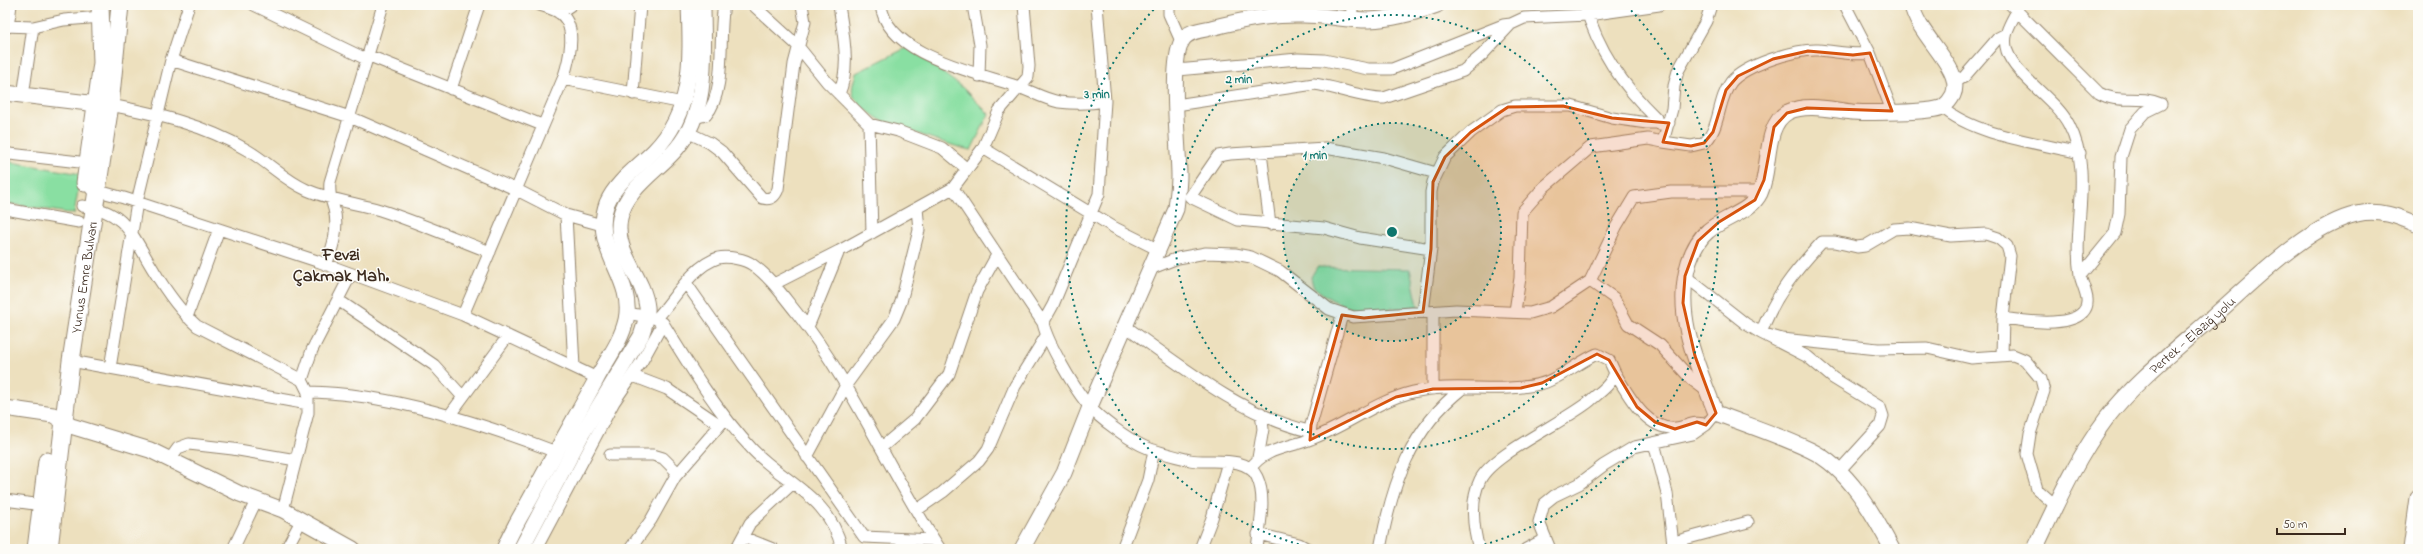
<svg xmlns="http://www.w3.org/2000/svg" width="2423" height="554" font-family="'Indie Flower',sans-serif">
	<rect width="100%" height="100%" fill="#fdfcf7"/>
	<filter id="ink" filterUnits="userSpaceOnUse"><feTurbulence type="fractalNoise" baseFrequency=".025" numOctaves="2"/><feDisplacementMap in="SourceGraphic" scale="8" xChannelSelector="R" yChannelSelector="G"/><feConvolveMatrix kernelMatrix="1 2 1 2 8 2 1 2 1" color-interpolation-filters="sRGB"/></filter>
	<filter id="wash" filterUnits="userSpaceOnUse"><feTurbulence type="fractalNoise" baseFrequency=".012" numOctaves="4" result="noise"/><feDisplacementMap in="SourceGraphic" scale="16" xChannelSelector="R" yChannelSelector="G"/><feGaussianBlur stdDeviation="0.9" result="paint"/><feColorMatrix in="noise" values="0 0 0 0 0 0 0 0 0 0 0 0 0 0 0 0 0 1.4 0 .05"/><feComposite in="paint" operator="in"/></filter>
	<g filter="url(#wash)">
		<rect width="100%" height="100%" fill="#ede0be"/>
		<path fill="#89dfa2" stroke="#628460" d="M 908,47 L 963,88 L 989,114 L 971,150 C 964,150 888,124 879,119 C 871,114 859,105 854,97 C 850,90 854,81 856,73 Z
			M 5,161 L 81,174 L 74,214 L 5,203 Z
			M 1317,267 L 1410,269 L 1418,306 C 1377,310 1346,316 1313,286 L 1311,277 Z"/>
	</g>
	<g filter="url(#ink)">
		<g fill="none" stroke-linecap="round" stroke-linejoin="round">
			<defs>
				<path id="street" d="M 254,5 L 366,59
					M 753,5 L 797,45 L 827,82 L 869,124 L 898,131 L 942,148 L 967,169
					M 839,5 C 843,34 851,66 839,94
					M 881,5 C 886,54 975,72 1013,85 C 1029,90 1043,99 1059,102 C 1075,104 1089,104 1105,101
					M 973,5 L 980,45 L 979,76
					M 1169,5 L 1169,14 L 1181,41
					M 1585,5 C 1598,50 1622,85 1656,118 L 1659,124
					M 1845,5 L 1870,53 L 1892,111
					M 2017,11 L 2099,93 C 2120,105 2137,94 2161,104
					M 559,13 L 571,5
					M 1350,20 L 1353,5
					M 5,26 L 33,27 L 64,20 L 101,17
					M 8,27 L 11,5
					M 367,55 L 542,125
					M 171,60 L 350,117 L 515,189 L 566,215 L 602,225
					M 1177,70 L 1298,59 L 1324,60 L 1368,69 L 1392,69 L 1503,25 L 1511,24
					M 563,79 L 683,103
					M 1955,82 L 1964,77 L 1998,38 L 2006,34
					M 451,89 L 479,5
					M 633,94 L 640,5
					M 23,96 L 33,27
					M 110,105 C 157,114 205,125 247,150 C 268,162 284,180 307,190 C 331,200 355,203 380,210 C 417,222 454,238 490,252
					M 1176,105 L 1314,84 C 1338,87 1360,98 1384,98 L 1463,71 L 1482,55 L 1511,24 L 1524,18 L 1588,15 L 1659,5
					M 1942,107 C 1973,135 2039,143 2080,153
					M 694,118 L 706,115 C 727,92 718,34 724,5
					M 869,124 L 872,233
					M 687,132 L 710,143 L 722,152 L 762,198 C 770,200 775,197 778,189 L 794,64 L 805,22 L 802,5
					M 1663,142 L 1691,146 L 1704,143 C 1721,128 1717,100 1731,82 C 1745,65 1796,49 1818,50 C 1836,51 1852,56 1870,53
					M 983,148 L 999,111 L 1028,77 L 1029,66 L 1024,5
					M 1261,153 L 1270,224
					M 5,157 L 10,154 L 88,163
					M 953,188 L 1043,323 C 1047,342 1076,392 1090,407 C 1100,419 1127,438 1141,445 C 1155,452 1174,456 1190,460 C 1209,464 1246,454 1257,477 C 1267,498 1259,527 1257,549
					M 91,189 L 124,198 L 317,261 L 463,315 L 597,378
					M 82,206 C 127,210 133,238 154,271 C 166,291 180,311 197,326 L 302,380
					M 5,209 L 79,222
					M 566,215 L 574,367
					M 1431,249 L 1360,238 L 1324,228 L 1238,220 L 1190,197 L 1218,156 L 1230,154 L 1325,148 L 1384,158 L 1436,173
					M 326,265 C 333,247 339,228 334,209 C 331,199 329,193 330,182 L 383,5
					M 1150,269 L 1178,258 L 1206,253 L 1235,254 L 1251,257 L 1280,271 L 1329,309 L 1353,317 L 1456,310 L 1530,313 L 1551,307 L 1590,281 L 1616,227 L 1634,197 L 1671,192 L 1760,192
					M 1685,276 L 1746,324 L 1761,333 L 1782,339 L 1878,349 L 1927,348 L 1971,358 L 2013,355 L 2025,360 L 2041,379 L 2044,391 L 2030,434 L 2027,454 L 2037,489 L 2055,505
					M 2080,276 L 2115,233 L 2119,214 L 2121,157 L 2130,129 L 2145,112 L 2161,104
					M 1590,281 L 1614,298 L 1628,324 L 1660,345 L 1691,379 L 1707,391
					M 686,283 L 864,537 L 934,540
					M 774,284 L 839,251 L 953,188 L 983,148 L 1115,228 L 1159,250
					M 338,300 L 434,365 L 463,397
					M 1515,311 L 1520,278 L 1522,212 L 1544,187 L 1591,147 L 1648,139 L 1663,142 L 1672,109 L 1674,86 L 1678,71 L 1706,21 L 1711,5
					M 1423,312 L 1431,249 L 1431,192 L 1433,182 L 1445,157 L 1471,132 L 1502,110 L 1515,106 L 1571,106 L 1612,118 L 1647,123 L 1669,123
					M 1433,312 L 1433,389
					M 627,313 L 654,318
					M 463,315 L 563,79 C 569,61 579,24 558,12 C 553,9 546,7 540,5
					M 187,317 L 219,229
					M 2003,318 C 2024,321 2068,328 2083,312 C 2093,302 2082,286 2080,275 C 2072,224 2094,173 2069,125 C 2056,99 2016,77 2007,51 C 2002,36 2010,24 2017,11 L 2011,5
					M 1043,323 L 1053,305 L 1099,194 L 1105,101 L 1097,5
					M 1125,326 C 1180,365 1242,416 1309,431
					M 808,327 L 839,251
					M 71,361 L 308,404
					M 110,368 L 137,202 L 171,60 L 189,5
					M 1615,373 C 1628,394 1646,431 1676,428 C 1687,427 1695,420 1706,425
					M 633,376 L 667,389 L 720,425
					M 308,392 C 389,393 481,423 556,452
					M 449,416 L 508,336
					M 1310,438 L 1311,425 L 1342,315
					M 1654,443 L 1667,493 L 1673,544
					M 882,447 L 915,419 L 949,374 L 977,291 L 997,255
					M 610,455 L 653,455 L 663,458 L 678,473
					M 807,457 L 846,385 L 894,319 L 901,302 L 919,230 L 917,208
					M 1258,458 L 1263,429 L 1261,413
					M 170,459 L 178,448 L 189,444 L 233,449 L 296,460
					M 1250,469 C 1264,448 1289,448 1311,439 C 1346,426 1376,401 1413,392 C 1455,382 1499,394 1540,384 C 1560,379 1578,362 1597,354 L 1609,360 L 1615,373 C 1611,385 1600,392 1591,400 C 1565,422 1492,454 1480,480 C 1470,500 1473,528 1479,549
					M 1839,471 L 1880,426 L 1883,416 L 1880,407 L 1833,378 L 1808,357 L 1761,333 C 1775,295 1795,271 1822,242 L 1835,242 L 1857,247 L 1865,246 L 1894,229 L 1909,228 L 1951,236 L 1986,234 L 1998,238 L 2007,246 L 2010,256 L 2003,318 L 2002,355
					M 5,500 L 42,505
					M 283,510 L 308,413 L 308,392 L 302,380 L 312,350 L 351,274
					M 917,510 L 943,492 L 979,461 L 988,449 L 1015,386 L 1046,336
					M 1258,534 L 1299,544 L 1308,549
					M 743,537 L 773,549
					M 233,549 L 256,501
					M 286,549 L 301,521
					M 536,549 L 614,402 L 642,361 L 663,323
					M 630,549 L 651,520 L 675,477 L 726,418
					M 736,549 L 750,523 L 793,483
					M 842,549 C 830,497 786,484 753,450 C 718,413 690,367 663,323 L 656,319 C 674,300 692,266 718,258 C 728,256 745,259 753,265 C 770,277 783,296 796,312 C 854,385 889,472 940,549
					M 1122,549 L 1148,480 L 1154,450
					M 1200,549 L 1212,518 L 1228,462
					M 1380,549 C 1392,485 1410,429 1463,388
					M 1526,549 L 1545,539
					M 1550,549 L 1539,522 L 1544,504 L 1554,496 L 1579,484 L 1604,465 L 1634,447 L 1693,434 L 1706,425 L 1716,413
					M 1673,549 L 1673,544 L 1681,540 L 1748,522"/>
				<g id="secondary">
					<path d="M 5,93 L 97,104"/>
					<path d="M 5,408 L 53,415 L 71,426 L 150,450 L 240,494 L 283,510 L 353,549"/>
					<path d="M 504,549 C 512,529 524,511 534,492 C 554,455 575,418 596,380 C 606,361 621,342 626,320 C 635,277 590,249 607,203 C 616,182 638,167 654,151 C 694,111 691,57 689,5"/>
					<path d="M 521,549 L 582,434 L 641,336 C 644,327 648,317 647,307 C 643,275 613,252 620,218 C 626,188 659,170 677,148 C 710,109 703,52 703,5"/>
					<path d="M 1022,549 L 1064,473 L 1092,402 L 1176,209 C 1177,198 1179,187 1179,176 C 1179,148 1169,63 1182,41 C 1187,31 1201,30 1211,28 C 1242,20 1271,14 1303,15 C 1325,15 1346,20 1369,20 C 1393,19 1415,13 1437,5"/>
					<path d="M 1892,549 C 1873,513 1848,468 1810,450 C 1779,435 1747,425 1716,413 C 1697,365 1673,314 1689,262 C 1693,250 1698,239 1708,231 C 1724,217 1751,212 1760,193 C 1771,170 1763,125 1788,112 C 1807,103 1832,110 1852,112 C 1869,113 1930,113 1943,107 C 1947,104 1951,99 1953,95 C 1965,69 1917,36 1912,5"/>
					<path id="s1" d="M 2035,549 C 2056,505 2076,459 2106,419 C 2135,381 2179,347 2215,315 C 2253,282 2308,225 2357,214 C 2379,209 2398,216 2418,225"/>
					<path d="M 2411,549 L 2418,498"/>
				</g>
				<g id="primary">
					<path d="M 85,183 L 102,63 L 100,5"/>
					<path d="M 36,549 L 47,461"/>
					<path id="s2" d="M 49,549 L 71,361 L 110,105 L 120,5"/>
				</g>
			</defs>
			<use href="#street" stroke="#94856e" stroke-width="13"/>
			<use href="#secondary" stroke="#94856e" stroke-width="17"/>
			<use href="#primary" stroke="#94856e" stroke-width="19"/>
			<use href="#street" stroke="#fff" stroke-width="11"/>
			<use href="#secondary" stroke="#fff" stroke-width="15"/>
			<use href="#primary" stroke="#fff" stroke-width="17"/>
		</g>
	</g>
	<path fill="#d7540e" fill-opacity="0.2" stroke="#d7540e" stroke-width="3" stroke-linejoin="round" d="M 1808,51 L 1853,55 L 1870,53 L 1892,111 L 1807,108 L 1787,113 L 1774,127 L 1764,180 L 1755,200 L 1719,222 L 1698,241 L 1685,276 L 1683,303 L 1695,356 L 1716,413 L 1706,425 L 1697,422 L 1675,429 L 1655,422 L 1637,407 L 1609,360 L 1597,354 L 1542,383 L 1521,388 L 1433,389 L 1396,397 L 1310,440 L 1311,425 L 1342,315 L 1364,318 L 1423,312 L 1431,249 L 1433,182 L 1445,157 L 1471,132 L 1508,107 L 1563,106 L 1612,118 L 1669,123 L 1663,142 L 1691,146 L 1704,143 L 1713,132 L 1726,90 L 1738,76 L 1773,59 Z"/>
	<circle cx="1392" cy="232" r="109" fill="#0f766e" fill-opacity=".12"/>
	<g fill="none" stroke="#0f766e" stroke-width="2" stroke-dasharray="2 4">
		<circle cx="1392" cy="232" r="109"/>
		<circle cx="1392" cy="232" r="217"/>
		<path d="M1316 549A326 326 0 0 1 1157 6M1627 6A326 326 0 0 1 1468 549"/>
	</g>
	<g text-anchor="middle" stroke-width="3" stroke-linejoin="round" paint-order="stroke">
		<g font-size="14" fill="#3b2a1e" stroke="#fdfcf7">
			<text dy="5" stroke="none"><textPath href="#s2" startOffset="274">Yunus Emre Bulvarı</textPath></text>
			<text dy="5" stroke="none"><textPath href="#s1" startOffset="269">Pertek - Elazığ yolu</textPath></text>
		</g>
		<g font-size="18" font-weight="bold" fill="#3b2a1e" stroke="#fdfcf7">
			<text x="341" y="260">Fevzi<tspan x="341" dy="21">Çakmak Mah.</tspan></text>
		</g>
	</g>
	<circle cx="1392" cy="232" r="6" fill="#0f766e" stroke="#fdfcf7" stroke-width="2"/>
	<g font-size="12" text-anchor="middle" font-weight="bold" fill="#0f766e" stroke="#fdfcf7" stroke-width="3" stroke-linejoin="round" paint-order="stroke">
		<text x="1239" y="83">2 min</text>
		<text x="1097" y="98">3 min</text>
		<text x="1315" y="159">1 min</text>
	</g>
	<rect width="2423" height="554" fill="none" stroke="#fdfcf7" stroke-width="20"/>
	<path d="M2277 528v6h68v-6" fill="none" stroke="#3b2a1e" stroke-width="2"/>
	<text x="2283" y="528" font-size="12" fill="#3b2a1e" stroke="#fdfcf7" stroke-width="3" paint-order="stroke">50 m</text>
</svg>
